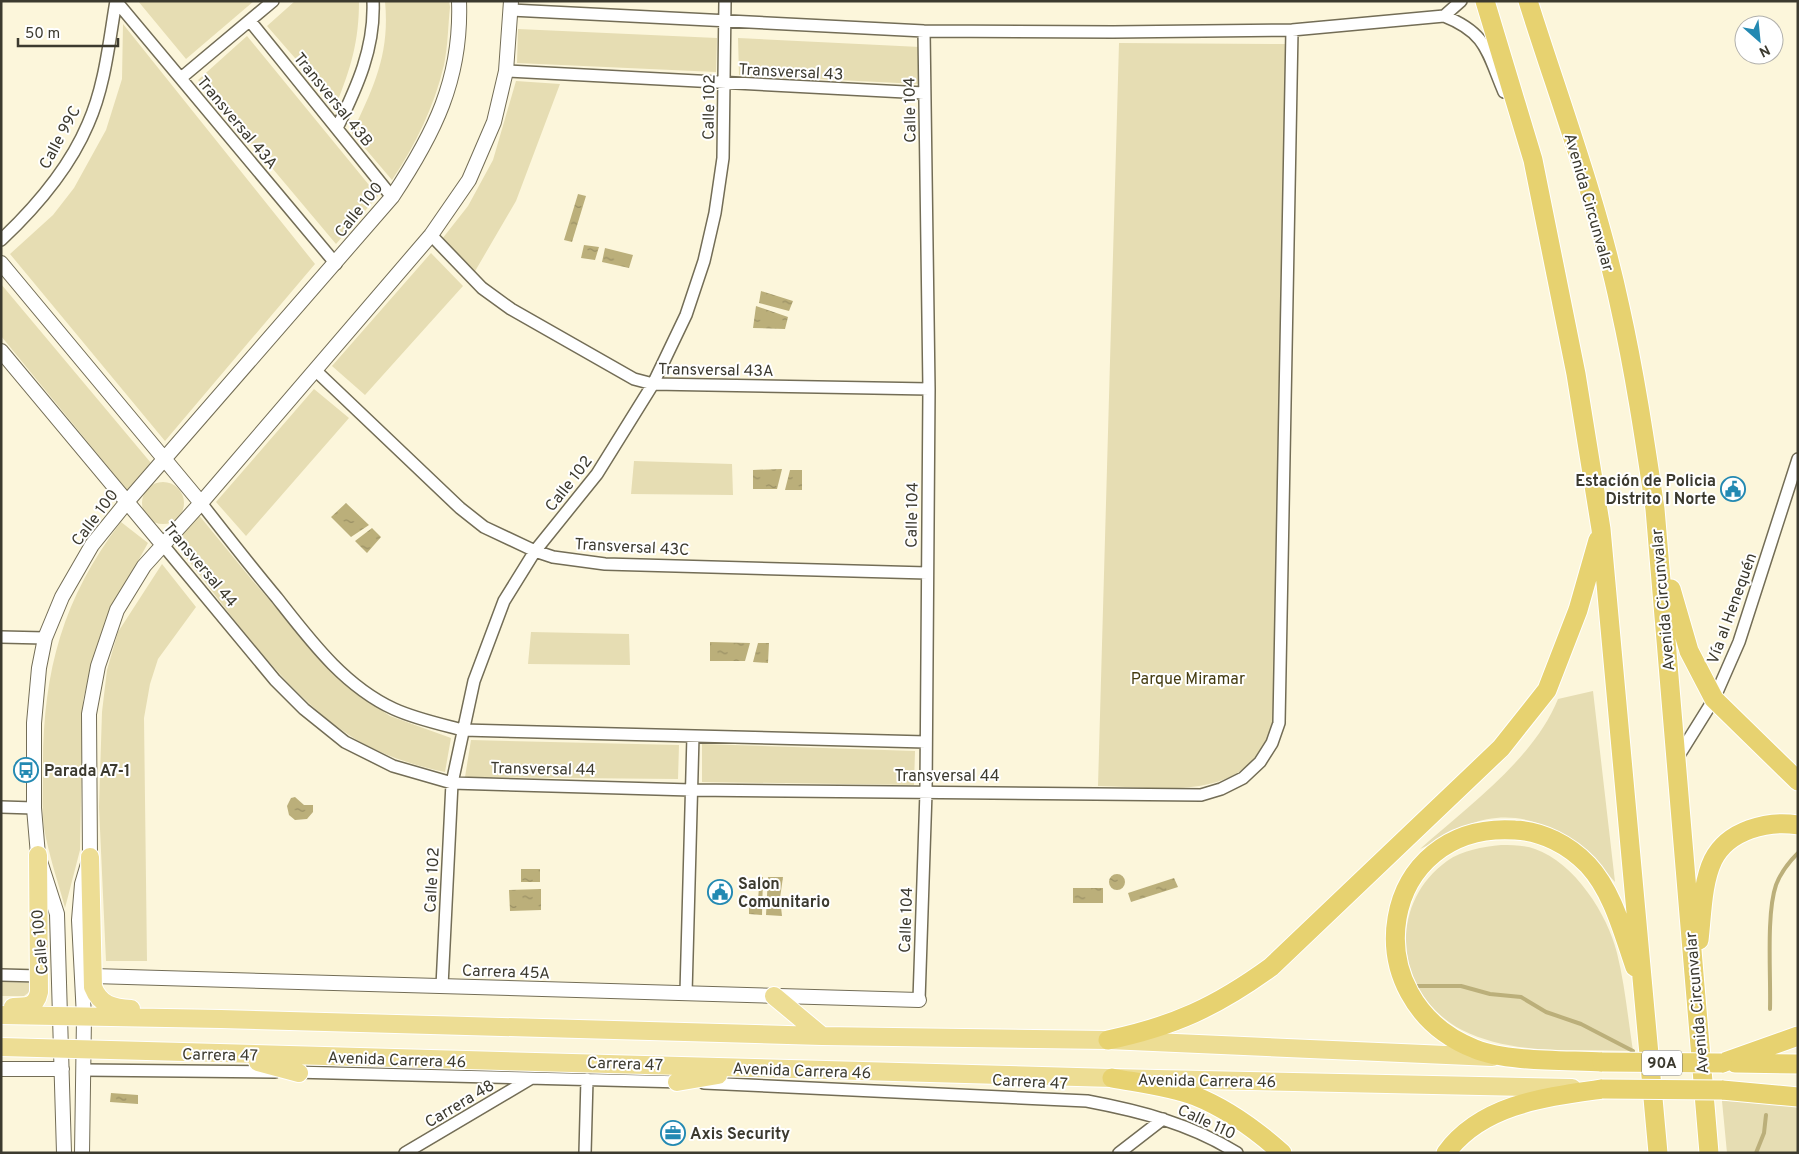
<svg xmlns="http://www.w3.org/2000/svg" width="1799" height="1154" font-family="Overpass,sans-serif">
	<defs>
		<pattern id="water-ripples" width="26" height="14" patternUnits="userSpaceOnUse" patternTransform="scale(1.25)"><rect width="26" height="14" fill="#bbaf7a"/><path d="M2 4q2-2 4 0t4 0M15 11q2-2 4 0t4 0" fill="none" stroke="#998f64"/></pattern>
	</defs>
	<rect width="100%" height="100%" fill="#fcf6db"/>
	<path fill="#e6ddb3" d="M 138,1 L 254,1 L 186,59 Z
		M 295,1 L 359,1 C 359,41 351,68 336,105 L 267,26 Z
		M 385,1 L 449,1 L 450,7 C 448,26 448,46 444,65 C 434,107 416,144 392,180 L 352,133 C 374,86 390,54 385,1 Z
		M 123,24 L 315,264 L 165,441 L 10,254 L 53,215 L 74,188 L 106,130 L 122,79 Z
		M 518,29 L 717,38 L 716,72 L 517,63 Z
		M 247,36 L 378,196 L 336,244 L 198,80 Z
		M 738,38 L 920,47 L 919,84 L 739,75 Z
		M 1119,43 L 1287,44 L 1274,720 C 1251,805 1167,787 1098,786 Z
		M 516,81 L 560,84 L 516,201 L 474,273 L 442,239 L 468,206 L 493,160 Z
		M 431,253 L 463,286 L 365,395 L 332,366 Z
		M 1,284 L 151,463 L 127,490 L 1,336 Z
		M 314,389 L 349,418 L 246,536 L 216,502 Z
		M 634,461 L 732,464 L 733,495 L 631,494 Z
		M142 503a21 21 0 1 1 42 0a21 21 0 1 1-42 0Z
		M 198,514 L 252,580 L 336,676 L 361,697 L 390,716 L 451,738 L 445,772 C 412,765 378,754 349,735 C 282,691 224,605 174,542 Z
		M 121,522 L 148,543 L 112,608 L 92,664 L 83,700 L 80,850 L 65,908 C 59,885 51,862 46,838 C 41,818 43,795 43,774 C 42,676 61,600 121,522 Z
		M 162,564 L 196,607 L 158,659 L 150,684 L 144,718 L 147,961 L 106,961 L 99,807 L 102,712 L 107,670 L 118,632 Z
		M 531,632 L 629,634 L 630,665 L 528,664 Z
		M 1593,691 L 1615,882 C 1578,839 1528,801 1468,825 C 1452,832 1436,842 1420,849 C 1467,807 1534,759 1558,699 Z
		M 471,740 L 679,745 L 678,779 L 465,777 Z
		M 702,744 L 915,751 L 914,785 L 702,782 Z
		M 1501,845 C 1512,845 1524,845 1535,849 C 1574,862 1608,915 1617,953 C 1625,985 1628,1019 1633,1051 C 1577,1049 1514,1056 1462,1030 C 1396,996 1385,906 1447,861 C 1462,850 1483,847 1501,845 Z
		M 1,982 L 32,983 L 32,990 L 24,996 L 1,996 Z
		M 1722,1101 L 1784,1102 L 1798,1107 L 1798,1153 L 1727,1153 Z"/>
	<path fill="url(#water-ripples)" d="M 578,194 L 586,196 L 572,242 L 564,240 Z
		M 584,245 L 599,247 L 595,260 L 581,258 Z
		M 605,248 L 633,255 L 629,268 L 602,262 Z
		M 761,291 L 793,301 L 789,311 L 759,303 Z
		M 756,306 L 788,317 L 785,329 L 753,328 Z
		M 782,469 L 777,489 L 753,489 L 753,470 Z
		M 790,470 L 802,470 L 802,490 L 785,490 Z
		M 346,503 L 369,525 L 351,537 L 331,517 Z
		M 372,528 L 381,537 L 367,553 L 355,541 Z
		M 710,642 L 750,643 L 745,661 L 710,661 Z
		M 758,643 L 769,643 L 768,663 L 753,662 Z
		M 295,797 L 304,805 L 313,805 L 313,812 L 307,819 L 295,820 L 289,815 L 287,806 L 291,798 Z
		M 521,869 L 540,869 L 540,882 L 521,882 Z
		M1109 882a8 8 0 1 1 16 0a8 8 0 1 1-16 0Z
		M 760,877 L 763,877 L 762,915 L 749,914 L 749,899 L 758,899 Z
		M 768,877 L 783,877 L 780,898 L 782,916 L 766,915 Z
		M 1174,878 L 1178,887 L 1131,902 L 1128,893 Z
		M 1073,888 L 1103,888 L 1103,903 L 1073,903 Z
		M 541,889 L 541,910 L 510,911 L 509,890 Z
		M 111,1093 L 138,1095 L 138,1104 L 110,1102 Z"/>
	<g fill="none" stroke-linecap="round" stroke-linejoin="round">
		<path stroke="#bbaf7a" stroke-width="4" d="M 1416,986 L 1461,986 L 1490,994 L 1521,997 L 1546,1012 L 1581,1024 L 1633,1051
			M 1770,1009 C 1771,976 1766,914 1776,885 C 1781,872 1789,862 1798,853
			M 1756,1153 L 1764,1133 L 1766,1115"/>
		<defs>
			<path id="minor" d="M 116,1 L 336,264
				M 511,10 L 924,31 L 1113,32 L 1292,30 L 1444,16 C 1487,33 1487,52 1504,92
				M 1444,16 L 1461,1
				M 250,21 L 392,197
				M 506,71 L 924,93
				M 181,78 L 273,1
				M 337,128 C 357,87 375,48 373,1
				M 431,235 L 482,288 L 511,309 L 634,379 L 653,384 L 929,389
				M 1,240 C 36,207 69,169 88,124 C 105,86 109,42 116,1
				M 315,370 L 460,508 L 484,527 L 535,551 L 553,557 L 605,564 L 927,573
				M 201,503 C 226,535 251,567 277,598 C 310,640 344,686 394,709 C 416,719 440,724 463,730 L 926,742
				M 163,545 L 275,680 L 304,709 L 345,742 L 393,766 L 452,783 L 691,790 L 1201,795 L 1221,789 L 1243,778 L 1260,762 L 1272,743 L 1279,723 L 1292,30
				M 1,637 L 45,638
				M 1676,760 L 1714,699 L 1739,642 L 1798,459
				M 1,807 L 34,808
				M 1,975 L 39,976
				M 442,986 L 452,783 L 474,681 L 504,601 L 535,551 L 597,474 L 653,384 L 686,315 L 704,261 L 715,213 L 723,158 L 725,1
				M 686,993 L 693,736
				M 919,1000 L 926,792 L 929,389 L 924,31
				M 84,1070 L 275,1072
				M 294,1072 L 683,1082
				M 704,1083 L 1087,1101 C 1140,1111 1191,1124 1237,1153
				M 405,1153 L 530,1079
				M 585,1153 L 587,1079
				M 1119,1153 L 1163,1119"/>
			<path id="tertiary" d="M 1,263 L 201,503
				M 1,351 L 163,545
				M 93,976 L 919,1000
				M 1,1069 L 62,1069
				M 64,1153 L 57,914 L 38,855 L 34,808 L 34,723 L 39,668 L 45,638 L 62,597 L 92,545 L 126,503 L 392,197 C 434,134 462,79 459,1
				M 82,1153 L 84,1017 L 79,920 L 82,884 L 90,857 L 89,714 L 98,666 L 117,610 L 144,566 L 201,503 L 431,235 L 469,180 L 494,122 L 506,71 L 511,1"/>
			<path id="primary" d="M 90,857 L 93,987 C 100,1005 113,1008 131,1009
				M 774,996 L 822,1036
				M 13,1007 C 27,1007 36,1007 39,992 L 38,855
				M 1,1015 L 221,1019 L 822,1036 L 1108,1040 L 1492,1057
				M 1,1047 L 1112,1078 L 1572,1088
				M 258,1062 L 299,1073
				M 677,1082 L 718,1075"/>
			<path id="trunk" d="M 1485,1 L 1533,160 L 1576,374 L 1601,529 L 1658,1153
				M 1528,1 C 1560,102 1598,203 1620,307 C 1635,374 1645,442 1655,509 L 1709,1153
				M 1671,589 L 1689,651 L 1714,699 L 1798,781
				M 1699,940 C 1702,915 1702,883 1713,860 C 1728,830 1768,820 1798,825
				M 1108,1040 C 1174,1026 1216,1007 1271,967 L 1501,748 L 1547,690 L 1578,610 L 1598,540
				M 1602,1062 C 1567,1060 1506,1062 1475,1049 C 1350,1000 1379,821 1515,830 C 1542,831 1569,845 1588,865 C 1613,892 1623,933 1635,967
				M 1722,1063 L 1798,1036
				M 1735,1063 L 1798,1064
				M 1112,1078 C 1139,1083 1169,1086 1195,1096 C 1228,1109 1255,1129 1282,1153
				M 1722,1090 L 1798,1097
				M 1446,1153 C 1482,1104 1546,1097 1602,1089"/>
		</defs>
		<use href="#minor" stroke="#736d56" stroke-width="14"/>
		<use href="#tertiary" stroke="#736d56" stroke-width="16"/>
		<use href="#primary" stroke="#fff" stroke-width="20"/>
		<use href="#trunk" stroke="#fff" stroke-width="21"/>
		<use href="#minor" stroke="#fff" stroke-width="11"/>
		<use href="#tertiary" stroke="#fff" stroke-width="14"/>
		<use href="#primary" stroke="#eddd94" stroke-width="18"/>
		<use href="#trunk" stroke="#e7d270" stroke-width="19"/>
		<defs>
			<path id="trunk-bridge" d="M 1602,1062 L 1722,1063
				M 1602,1089 L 1722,1090"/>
		</defs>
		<use href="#trunk-bridge" stroke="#fff" stroke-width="21" stroke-linecap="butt"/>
		<use href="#trunk-bridge" stroke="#e7d270" stroke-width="19"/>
	</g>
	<defs>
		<symbol id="civic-ring" viewBox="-11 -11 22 22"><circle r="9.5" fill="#fff" stroke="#2389b2" stroke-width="1.5"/><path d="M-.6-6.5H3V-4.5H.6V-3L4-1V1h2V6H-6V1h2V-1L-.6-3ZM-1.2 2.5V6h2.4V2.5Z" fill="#2389b2"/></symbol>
		<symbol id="bus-ring" viewBox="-11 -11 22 22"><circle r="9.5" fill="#fff" stroke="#2389b2" stroke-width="1.5"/><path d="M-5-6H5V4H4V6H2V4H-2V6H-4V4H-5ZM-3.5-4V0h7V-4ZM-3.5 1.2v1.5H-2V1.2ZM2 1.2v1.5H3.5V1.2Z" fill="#2389b2"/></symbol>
		<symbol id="office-ring" viewBox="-11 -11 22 22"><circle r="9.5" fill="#fff" stroke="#2389b2" stroke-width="1.5"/><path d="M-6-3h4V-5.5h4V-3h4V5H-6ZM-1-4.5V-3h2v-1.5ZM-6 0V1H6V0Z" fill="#2389b2"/></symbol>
	</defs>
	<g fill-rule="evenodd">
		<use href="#civic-ring" x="1719" y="475" width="28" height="28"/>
		<use href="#bus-ring" x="12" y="756" width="28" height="28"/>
		<use href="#civic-ring" x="706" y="878" width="28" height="28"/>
		<use href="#office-ring" x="659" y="1119" width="28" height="28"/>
	</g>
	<g text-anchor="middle" stroke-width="4" stroke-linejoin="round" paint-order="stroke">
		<rect fill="#fff" stroke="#76756d" stroke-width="1" x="1642" y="1050.5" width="40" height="25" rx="4"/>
		<g font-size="15" font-weight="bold" fill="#3c3a2f">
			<text x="1662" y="1068">90A</text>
		</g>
		<g font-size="16" fill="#3c3a2f" stroke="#fff">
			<text transform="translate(791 71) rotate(3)" y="6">Transversal 43</text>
			<text transform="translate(334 99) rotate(51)" y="6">Transversal 43B</text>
			<text transform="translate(708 107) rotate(-89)" y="6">Calle 102</text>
			<text transform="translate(909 110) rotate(-91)" y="6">Calle 104</text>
			<text transform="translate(238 122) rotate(50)" y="6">Transversal 43A</text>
			<text transform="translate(59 137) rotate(-62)" y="6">Calle 99C</text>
			<text transform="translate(1590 202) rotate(74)" y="6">Avenida Circunvalar</text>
			<text transform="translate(358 209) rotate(-51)" y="6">Calle 100</text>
			<text transform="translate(716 369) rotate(1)" y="6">Transversal 43A</text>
			<text transform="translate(568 483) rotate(-52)" y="6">Calle 102</text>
			<text transform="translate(911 515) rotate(-89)" y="6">Calle 104</text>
			<text transform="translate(94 517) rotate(-53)" y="6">Calle 100</text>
			<text transform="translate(632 546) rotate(3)" y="6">Transversal 43C</text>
			<text transform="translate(201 564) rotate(50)" y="6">Transversal 44</text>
			<text transform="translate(1662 600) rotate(-95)" y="6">Avenida Circunvalar</text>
			<text transform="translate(1731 608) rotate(-70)" y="6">Vía al Henequén</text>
			<text transform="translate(543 768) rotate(1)" y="6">Transversal 44</text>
			<text x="947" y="781">Transversal 44</text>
			<text transform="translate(431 880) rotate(-87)" y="6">Calle 102</text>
			<text transform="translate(905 920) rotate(-88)" y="6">Calle 104</text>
			<text transform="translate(39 942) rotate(-95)" y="6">Calle 100</text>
			<text transform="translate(506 971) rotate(2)" y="6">Carrera 45A</text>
			<text transform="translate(1696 1003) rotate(-95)" y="6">Avenida Circunvalar</text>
			<text transform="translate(220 1054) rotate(1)" y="6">Carrera 47</text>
			<text transform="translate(397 1059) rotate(2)" y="6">Avenida Carrera 46</text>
			<text transform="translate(625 1063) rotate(2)" y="6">Carrera 47</text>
			<text transform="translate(802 1070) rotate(2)" y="6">Avenida Carrera 46</text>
			<text transform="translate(1207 1080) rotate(1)" y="6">Avenida Carrera 46</text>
			<text transform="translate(1030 1081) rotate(3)" y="6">Carrera 47</text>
			<text transform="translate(459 1103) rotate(-31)" y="6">Carrera 48</text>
			<text transform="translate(1207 1121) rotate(25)" y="6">Calle 110</text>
		</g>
		<g font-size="16" font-weight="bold" fill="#3c3a2f" stroke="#fff" text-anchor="start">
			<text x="1716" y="486" text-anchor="end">Estación de Policia<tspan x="1716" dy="18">Distrito I Norte</tspan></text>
			<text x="44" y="776">Parada A7-1</text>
			<text x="738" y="889">Salon<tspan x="738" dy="18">Comunitario</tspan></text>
			<text x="690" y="1139">Axis Security</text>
		</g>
		<g font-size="16" fill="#443b10" stroke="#fff">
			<text x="1188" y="684">Parque Miramar</text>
		</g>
	</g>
	<rect width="1799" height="1154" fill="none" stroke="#3c3a2f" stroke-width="5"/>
	<g transform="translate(1759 40) rotate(153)"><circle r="24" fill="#ffffff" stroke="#b1b0ac"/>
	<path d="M0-4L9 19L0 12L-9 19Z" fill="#2389b2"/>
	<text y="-8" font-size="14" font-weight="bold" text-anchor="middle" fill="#3c3a2f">N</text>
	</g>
	<path d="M18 38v8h100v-8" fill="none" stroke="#3c3a2f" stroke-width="2.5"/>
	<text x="25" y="38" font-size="15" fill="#3c3a2f" stroke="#ffffff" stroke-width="4" paint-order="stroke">50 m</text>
</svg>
